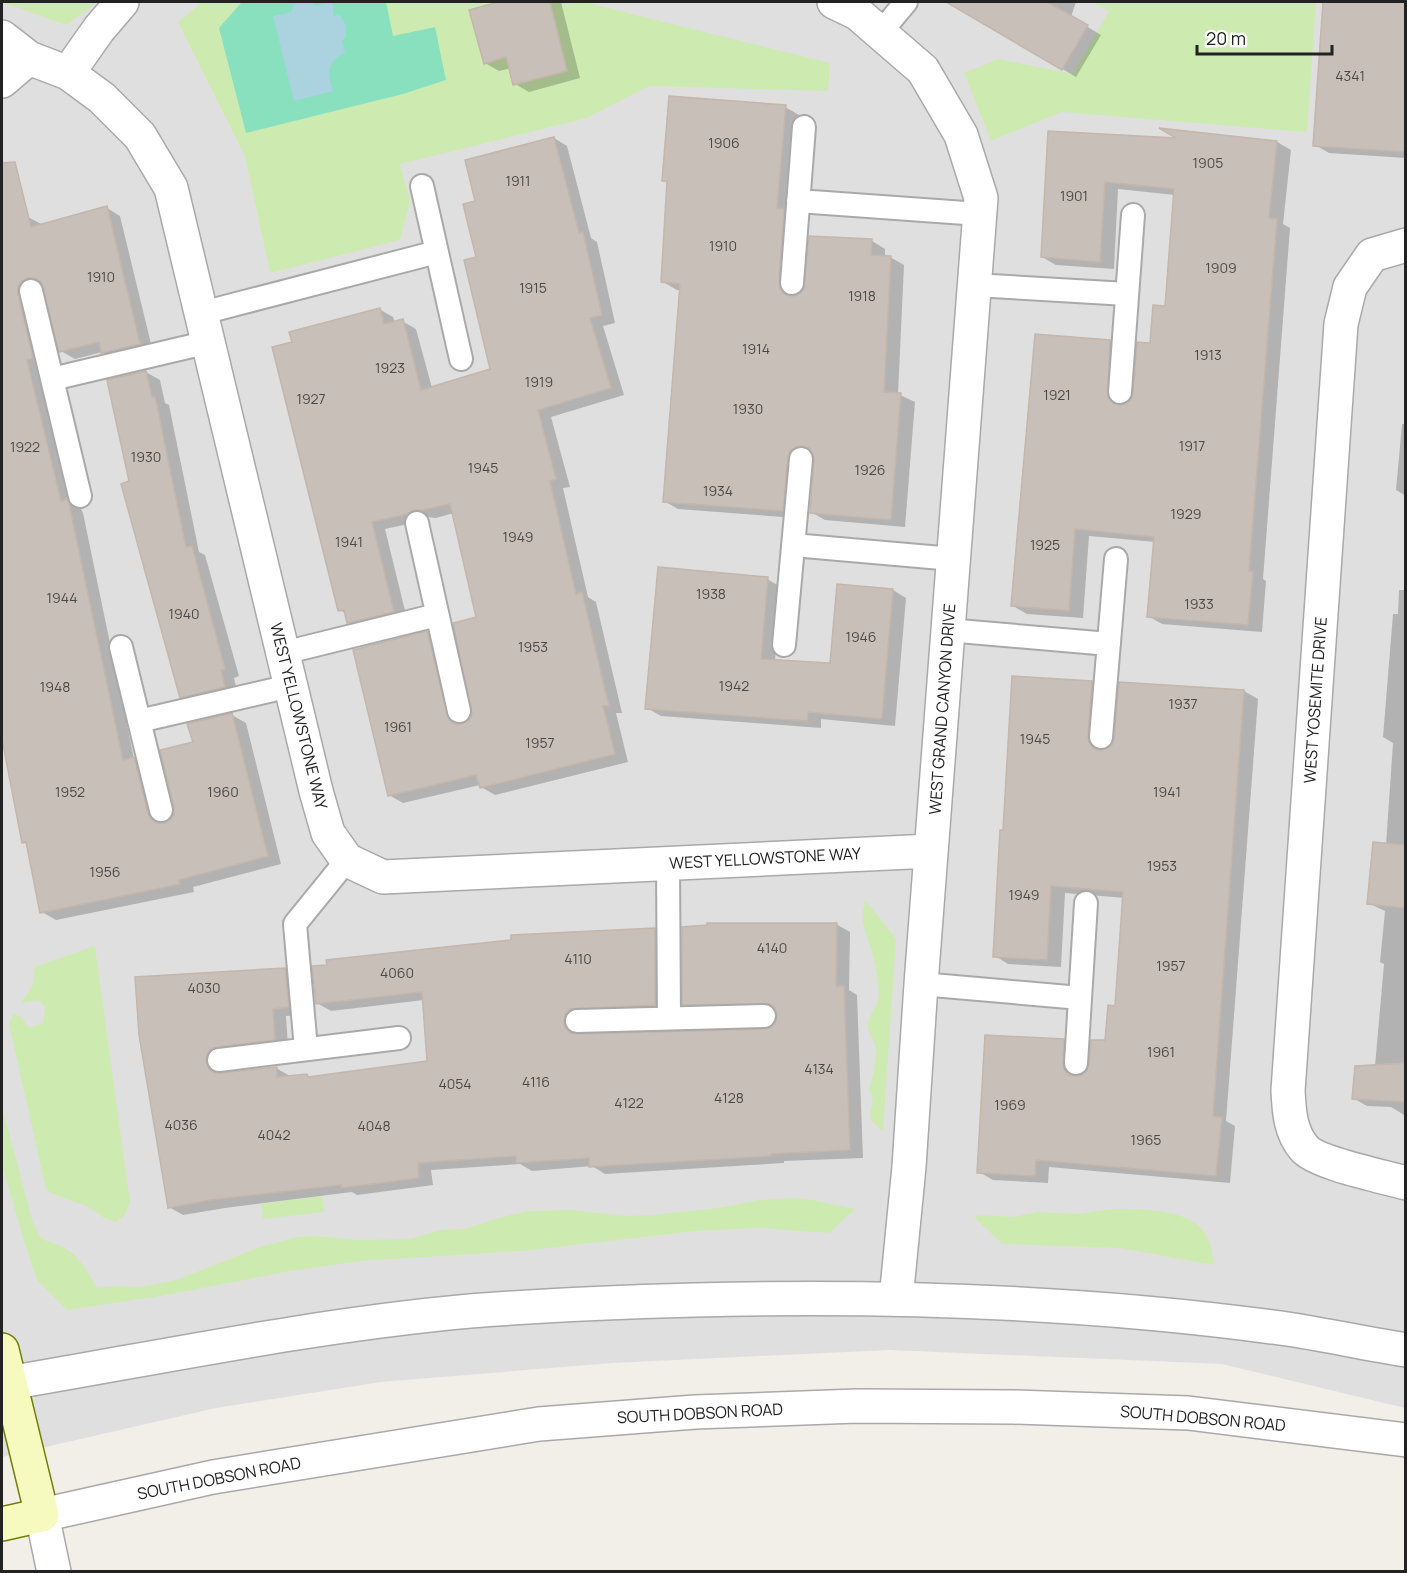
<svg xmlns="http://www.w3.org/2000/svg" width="1407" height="1573" font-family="Manrope,sans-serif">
	<rect width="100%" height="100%" fill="#f2efe9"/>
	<path fill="#e0dfdf" d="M 2,2 L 1405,2 L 1405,1408 L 1222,1364 L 889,1350 L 612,1363 L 381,1382 L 216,1408 L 2,1457 Z"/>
	<path fill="#cdebb0" d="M 2,2 L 98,2 L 66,25 Z
		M 202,2 L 584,2 L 830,63 L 828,91 L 649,86 L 587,118 L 400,164 L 410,201 L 400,240 L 270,273 L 245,156 L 178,22 Z
		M 1092,2 L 1316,2 L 1307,132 L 1061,112 L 991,141 L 964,73 L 998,59 L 1073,74 L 1109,11 Z
		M 866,901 L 896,939 L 883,1131 C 866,1118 870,1117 873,1098 L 869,1090 C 872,1080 877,1059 876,1049 C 875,1039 866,1033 868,1023 C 870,1011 879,1007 879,992 C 878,981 876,967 873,955 C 868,936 857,921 866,901 Z
		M 95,946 L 130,1203 L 124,1216 L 116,1222 L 104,1218 L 89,1207 L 51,1193 L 46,1189 L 9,1024 L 13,1014 L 22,1017 L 27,1026 L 31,1027 L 43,1023 L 45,1007 L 39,1000 L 21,1003 C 31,988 36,986 34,967 Z
		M 2,1106 L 32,1220 L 41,1239 C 75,1249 80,1258 97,1288 L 113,1286 L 141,1287 L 176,1280 L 260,1247 L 297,1237 L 317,1236 L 358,1240 L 410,1239 L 441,1230 L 464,1229 L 506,1216 L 530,1211 L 571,1210 L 625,1216 L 650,1215 L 719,1208 L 759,1200 L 791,1198 L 807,1199 L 855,1209 L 829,1233 L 759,1228 L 695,1231 L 522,1251 L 361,1261 L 291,1271 L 161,1296 L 67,1310 L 37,1280 L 25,1244 L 2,1165 Z
		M 322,1196 L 324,1212 L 263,1219 L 261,1204 Z
		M 1111,1209 C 1139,1209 1197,1207 1209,1241 C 1212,1248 1212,1257 1214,1265 L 1120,1248 L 1002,1244 L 974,1217 L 980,1215 L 1014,1217 L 1038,1212 L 1079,1214 Z"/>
	<path fill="#88e0be" d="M 242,2 L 386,2 L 393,36 L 435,27 L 446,80 L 403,94 L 246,133 L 219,28 Z"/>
	<path fill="#aad3df" d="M 298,2 L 310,2 L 316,6 L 332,2 L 334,16 L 340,15 L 346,25 L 346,38 L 342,40 L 345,53 C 326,62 328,73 333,91 L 294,101 L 273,16 L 291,12 L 294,5 Z"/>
	<path fill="#0003" d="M 503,2 L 561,2 L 580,78 L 529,92 L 515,84 L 511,68 L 499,71 L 485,63 L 471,11 Z
		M 950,2 L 1076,2 L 1071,17 L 1101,35 L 1076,77 Z
		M 1325,2 L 1406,2 L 1406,158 L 1329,153 L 1315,145 Z
		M 785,107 L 799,115 L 790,214 L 793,298 L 799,296 L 872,241 L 885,249 L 885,257 L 890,257 L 904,265 L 898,394 L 915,402 L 905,527 L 825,520 L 811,512 L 815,453 L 810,454 L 796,518 L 678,509 L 664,501 L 681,290 L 677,290 L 663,282 L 668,183 L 663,180 Z
		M 1166,130 L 1277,142 L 1291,150 L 1283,224 L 1290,228 L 1263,579 L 1266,581 L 1262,632 L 1162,624 L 1148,616 L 1155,542 L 1089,536 L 1083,618 L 1027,614 L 1013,606 L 1110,341 L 1124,349 L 1121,407 L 1132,401 L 1151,345 L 1167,308 L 1175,195 L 1118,189 L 1114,269 L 1056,265 L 1042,257 L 1050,133 L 1182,140 Z
		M 554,138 L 567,146 L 591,238 L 597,242 L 615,323 L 603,326 L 624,395 L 551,417 L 570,487 L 563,488 L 588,597 L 596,602 L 622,713 L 616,713 L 628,762 L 495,795 L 481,787 L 480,785 L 403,803 L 389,795 L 427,633 L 441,641 L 462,726 L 470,722 L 474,715 L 478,618 L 454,513 L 436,518 L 428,517 L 422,521 L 385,529 L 407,619 L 362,630 L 348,622 L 346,614 L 340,610 L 293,343 L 379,309 L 393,317 L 395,323 L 402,321 L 416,329 L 432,388 L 492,370 L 478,258 L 477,202 Z
		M 107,208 L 120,216 L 153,352 L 117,361 L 102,352 L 75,359 L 61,351 L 42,285 L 35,289 L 47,394 L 73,505 L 81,509 L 83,513 L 134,759 L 148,767 L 162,824 L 172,820 L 175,815 L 194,743 L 232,715 L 246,723 L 281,864 L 193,887 L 194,892 L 56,920 L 42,912 L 28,845 L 24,842 L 2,729 L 2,224 L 28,217 L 43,225 Z
		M 146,372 L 160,380 L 165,403 L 169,405 L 199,552 L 205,555 L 239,676 L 234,678 L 238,695 L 195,705 L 181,697 L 130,483 Z
		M 1402,424 L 1406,424 L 1406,496 L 1396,490 Z
		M 767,579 L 781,587 L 775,661 L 831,665 L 893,590 L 906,598 L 895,726 L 821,719 L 821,728 L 661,716 L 647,708 Z
		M 1399,590 L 1406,590 L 1406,1116 L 1391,1107 L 1367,1106 L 1353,1098 L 1375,1066 L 1384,964 L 1380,962 L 1385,911 L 1368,903 L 1386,845 L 1393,743 L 1383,737 L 1393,614 L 1398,614 Z
		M 1092,682 L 1106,690 L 1101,745 L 1102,752 L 1244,691 L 1258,699 L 1226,1121 L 1235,1126 L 1230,1183 L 1049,1167 L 1048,1183 L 993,1180 L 979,1172 L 1064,1040 L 1077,1048 L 1076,1071 L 1078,1078 L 1088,1072 L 1107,1042 L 1117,1007 L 1125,898 L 1065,893 L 1061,967 L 1008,964 L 995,956 L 1004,832 Z
		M 836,924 L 850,932 L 849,990 L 857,995 L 863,1158 L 784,1161 L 784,1163 L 605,1174 L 592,1166 L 532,1171 L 520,1164 L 431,1170 L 433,1185 L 357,1195 L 352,1192 L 225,1208 L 183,1215 L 169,1207 L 141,1035 L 285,969 L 299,977 L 302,1015 L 286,1016 L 288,1047 L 220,1062 L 219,1071 L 221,1075 L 276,1068 L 290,1076 L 307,1075 L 312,1078 L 428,1063 L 424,1000 L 331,1011 L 317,1003 L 655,929 L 668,937 L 669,1013 L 577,1029 L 579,1036 L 765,1031 L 772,1028 L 777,1023 L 778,1011 L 698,1012 L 684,1004 Z"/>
	<path fill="#c7bfb8" stroke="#c4b6ab" stroke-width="1.5" d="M 498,2 L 550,2 L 567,71 L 513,85 L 506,57 L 484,64 L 469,10 Z
		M 946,2 L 1047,2 L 1088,25 L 1062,70 Z
		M 1323,2 L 1406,2 L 1406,152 L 1313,146 Z
		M 669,96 L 786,105 L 777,208 L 784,209 L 779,282 L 780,288 L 784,294 L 792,296 L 798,295 L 803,290 L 809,236 L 872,239 L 871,255 L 891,256 L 884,392 L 901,393 L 891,520 L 810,513 L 814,460 L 813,454 L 809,448 L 802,446 L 796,447 L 790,451 L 788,457 L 783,511 L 663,502 L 680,284 L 661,282 L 667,181 L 662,181 Z
		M 1159,128 L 1277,141 L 1269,218 L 1277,219 L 1249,571 L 1253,572 L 1248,625 L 1147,617 L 1154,537 L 1075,529 L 1069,611 L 1011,606 L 1035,334 L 1110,340 L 1108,397 L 1113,403 L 1120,405 L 1125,404 L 1131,400 L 1133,393 L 1137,342 L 1150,343 L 1153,305 L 1165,306 L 1174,189 L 1105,182 L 1100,262 L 1041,257 L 1048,131 L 1176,138 Z
		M 554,137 L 579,233 L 583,232 L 602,315 L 590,318 L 611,388 L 538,410 L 556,479 L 550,481 L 576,594 L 582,592 L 609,706 L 603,706 L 615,754 L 480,788 L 476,775 L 388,796 L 353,650 L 427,631 L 449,720 L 454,724 L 461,724 L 469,720 L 472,714 L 453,623 L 476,617 L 450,504 L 422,510 L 414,510 L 407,514 L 372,522 L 394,612 L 347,623 L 344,610 L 338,611 L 272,347 L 292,342 L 289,332 L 380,308 L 384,324 L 403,319 L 421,390 L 490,369 L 464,260 L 476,257 L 463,204 L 475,201 L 465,160 Z
		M 15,162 L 31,227 L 107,206 L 140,344 L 101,353 L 99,342 L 59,352 L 41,282 L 35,278 L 28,278 L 22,281 L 18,287 L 18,294 L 33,358 L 27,360 L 61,501 L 67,499 L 69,504 L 123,760 L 134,757 L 148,814 L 151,819 L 157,823 L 165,823 L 171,819 L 174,814 L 174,807 L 160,750 L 193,742 L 187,724 L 232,713 L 268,856 L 179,880 L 180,884 L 40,913 L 26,842 L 22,843 L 2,739 L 2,163 Z
		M 146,371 L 152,397 L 155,396 L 186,547 L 192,546 L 225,669 L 221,670 L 225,687 L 180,698 L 121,484 L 129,481 L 107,380 Z
		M 658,567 L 768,577 L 761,659 L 830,663 L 837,584 L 893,589 L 882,719 L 808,712 L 807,721 L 645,709 Z
		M 1012,676 L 1092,681 L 1088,736 L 1089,742 L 1093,748 L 1100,750 L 1106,749 L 1112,745 L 1114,739 L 1119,682 L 1244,690 L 1213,1116 L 1222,1117 L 1216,1176 L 1036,1160 L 1035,1176 L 977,1173 L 985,1035 L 1064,1039 L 1063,1062 L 1064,1070 L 1069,1075 L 1076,1076 L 1082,1075 L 1087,1071 L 1089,1064 L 1091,1040 L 1105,1040 L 1108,1005 L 1115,1006 L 1123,892 L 1051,886 L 1047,960 L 993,957 L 1000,830 L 1003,830 Z
		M 1373,842 L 1406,845 L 1406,908 L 1367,904 Z
		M 707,923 L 837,923 L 836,986 L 844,986 L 850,1150 L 771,1154 L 771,1156 L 589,1167 L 589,1158 L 516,1163 L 516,1156 L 418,1163 L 419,1178 L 341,1188 L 341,1185 L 210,1200 L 168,1208 L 139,1035 L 135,977 L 285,968 L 289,1007 L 273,1009 L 275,1040 L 217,1047 L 211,1049 L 207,1054 L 206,1062 L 209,1069 L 213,1072 L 220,1073 L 277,1067 L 277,1077 L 307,1074 L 308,1077 L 427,1061 L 422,992 L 316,1004 L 312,966 L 327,965 L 326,960 L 511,940 L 511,935 L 655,928 L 655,1005 L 570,1009 L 565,1014 L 564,1021 L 565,1028 L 570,1033 L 577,1034 L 764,1029 L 772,1027 L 776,1022 L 777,1015 L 775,1008 L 770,1004 L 682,1005 L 682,927 L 707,925 Z
		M 1406,1063 L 1406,1102 L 1352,1099 L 1355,1066 Z"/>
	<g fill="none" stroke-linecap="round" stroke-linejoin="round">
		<defs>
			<path id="service" d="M 880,33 L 906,2
				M 422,186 L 461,359
				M 798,201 L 979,214
				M 792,283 L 804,127
				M 974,285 L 1127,294
				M 31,291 L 80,496
				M 202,313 L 437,252
				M 52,379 L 209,342
				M 1120,392 L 1133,215
				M 417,523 L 459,711
				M 793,545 L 953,559
				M 947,630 L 1109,644
				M 784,645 L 801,459
				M 121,647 L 161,810
				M 283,653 L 437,615
				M 139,721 L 290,686
				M 1101,737 L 1116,559
				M 668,863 L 669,1018
				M 921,984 L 1080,998
				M 577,1021 L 764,1016
				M 306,1049 L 295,924 L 347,860
				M 219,1060 L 399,1038
				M 1076,1063 L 1086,903"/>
			<path id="minor" d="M 834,2 L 857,13 L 923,70 L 961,135 L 981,198 L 921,984 L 909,1167 L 896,1299
				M 2,37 L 29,58 L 68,73 L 102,98 L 140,136 L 171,188 L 316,791 L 328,833 L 347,860 L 383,877 L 931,851
				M 68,73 L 99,29 L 122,2
				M 2,81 L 29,58
				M 1406,245 L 1372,255 L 1350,287 L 1341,324 L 1288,1091 C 1289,1110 1290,1132 1304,1148 C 1316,1163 1385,1177 1406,1183
				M 42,1515 L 54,1572"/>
			<path id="tertiary" d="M 9,1383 C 162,1357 315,1325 470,1311 C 545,1305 620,1302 695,1300 C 895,1295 1096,1302 1294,1330 C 1331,1336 1368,1344 1406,1350
				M 42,1515 L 213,1477 L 539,1424 L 695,1412 L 857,1406 L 1013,1407 L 1188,1413 L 1406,1440"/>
			<path id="secondary" d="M 2,1350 L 42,1515 L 2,1524"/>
		</defs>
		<use href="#service" stroke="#a9a9a9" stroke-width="26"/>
		<use href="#minor" stroke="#a9a9a9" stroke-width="36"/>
		<use href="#tertiary" stroke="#a9a9a9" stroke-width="36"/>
		<use href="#secondary" stroke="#707d05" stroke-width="36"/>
		<use href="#service" stroke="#fff" stroke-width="22"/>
		<use href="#minor" stroke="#fff" stroke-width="33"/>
		<use href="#tertiary" stroke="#fff" stroke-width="33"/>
		<use href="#secondary" stroke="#f7fabf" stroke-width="33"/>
	</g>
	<g text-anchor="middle" stroke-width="4.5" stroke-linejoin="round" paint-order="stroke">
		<g font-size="14" fill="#4b4948">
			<text x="1350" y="81">4341</text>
			<text x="724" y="148">1906</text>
			<text x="1208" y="168">1905</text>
			<text x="518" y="186">1911</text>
			<text x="1074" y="201">1901</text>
			<text x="723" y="251">1910</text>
			<text x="1221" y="273">1909</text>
			<text x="101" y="282">1910</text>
			<text x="533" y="293">1915</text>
			<text x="862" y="301">1918</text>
			<text x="756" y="354">1914</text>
			<text x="1208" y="360">1913</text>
			<text x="390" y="373">1923</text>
			<text x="539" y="387">1919</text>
			<text x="1057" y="400">1921</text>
			<text x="311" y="404">1927</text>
			<text x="748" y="414">1930</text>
			<text x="1192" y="451">1917</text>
			<text x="25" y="452">1922</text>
			<text x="146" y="462">1930</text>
			<text x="483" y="473">1945</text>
			<text x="870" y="475">1926</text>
			<text x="718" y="496">1934</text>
			<text x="1186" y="519">1929</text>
			<text x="518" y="542">1949</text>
			<text x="349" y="547">1941</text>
			<text x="1045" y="550">1925</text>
			<text x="711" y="599">1938</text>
			<text x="62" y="603">1944</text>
			<text x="1199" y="609">1933</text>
			<text x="184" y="619">1940</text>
			<text x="861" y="642">1946</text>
			<text x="533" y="652">1953</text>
			<text x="734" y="691">1942</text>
			<text x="55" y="692">1948</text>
			<text x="1183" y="709">1937</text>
			<text x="398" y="732">1961</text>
			<text x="1035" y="744">1945</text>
			<text x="540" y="748">1957</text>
			<text x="70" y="797">1952</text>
			<text x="223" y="797">1960</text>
			<text x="1167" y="797">1941</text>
			<text x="1162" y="871">1953</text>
			<text x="105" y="877">1956</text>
			<text x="1024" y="900">1949</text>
			<text x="772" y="953">4140</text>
			<text x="578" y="964">4110</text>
			<text x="1171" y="971">1957</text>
			<text x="397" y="978">4060</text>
			<text x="204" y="993">4030</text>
			<text x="1161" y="1057">1961</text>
			<text x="819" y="1074">4134</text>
			<text x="536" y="1087">4116</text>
			<text x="455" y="1089">4054</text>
			<text x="729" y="1103">4128</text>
			<text x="629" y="1108">4122</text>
			<text x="1010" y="1110">1969</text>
			<text x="181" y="1130">4036</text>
			<text x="374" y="1131">4048</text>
			<text x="274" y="1140">4042</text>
			<text x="1146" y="1145">1965</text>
		</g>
		<g font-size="16" fill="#222" stroke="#fff">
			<text transform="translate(1315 700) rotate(-86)" y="6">WEST YOSEMITE DRIVE</text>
			<text transform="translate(942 709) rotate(-86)" y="6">WEST GRAND CANYON DRIVE</text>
			<text transform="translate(299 716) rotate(76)" y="6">WEST YELLOWSTONE WAY</text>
			<text transform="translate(765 858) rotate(-3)" y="6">WEST YELLOWSTONE WAY</text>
			<text transform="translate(700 1413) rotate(-3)" y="6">SOUTH DOBSON ROAD</text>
			<text transform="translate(1203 1418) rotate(5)" y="6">SOUTH DOBSON ROAD</text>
			<text transform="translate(219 1478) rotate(-11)" y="6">SOUTH DOBSON ROAD</text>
		</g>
	</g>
	<rect width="1407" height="1573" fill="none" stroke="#222222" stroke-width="6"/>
	<path d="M1197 45v9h135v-9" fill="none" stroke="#222222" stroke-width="3"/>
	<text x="1206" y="45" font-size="18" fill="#222222" stroke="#ffffff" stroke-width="4.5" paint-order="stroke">20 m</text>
</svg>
